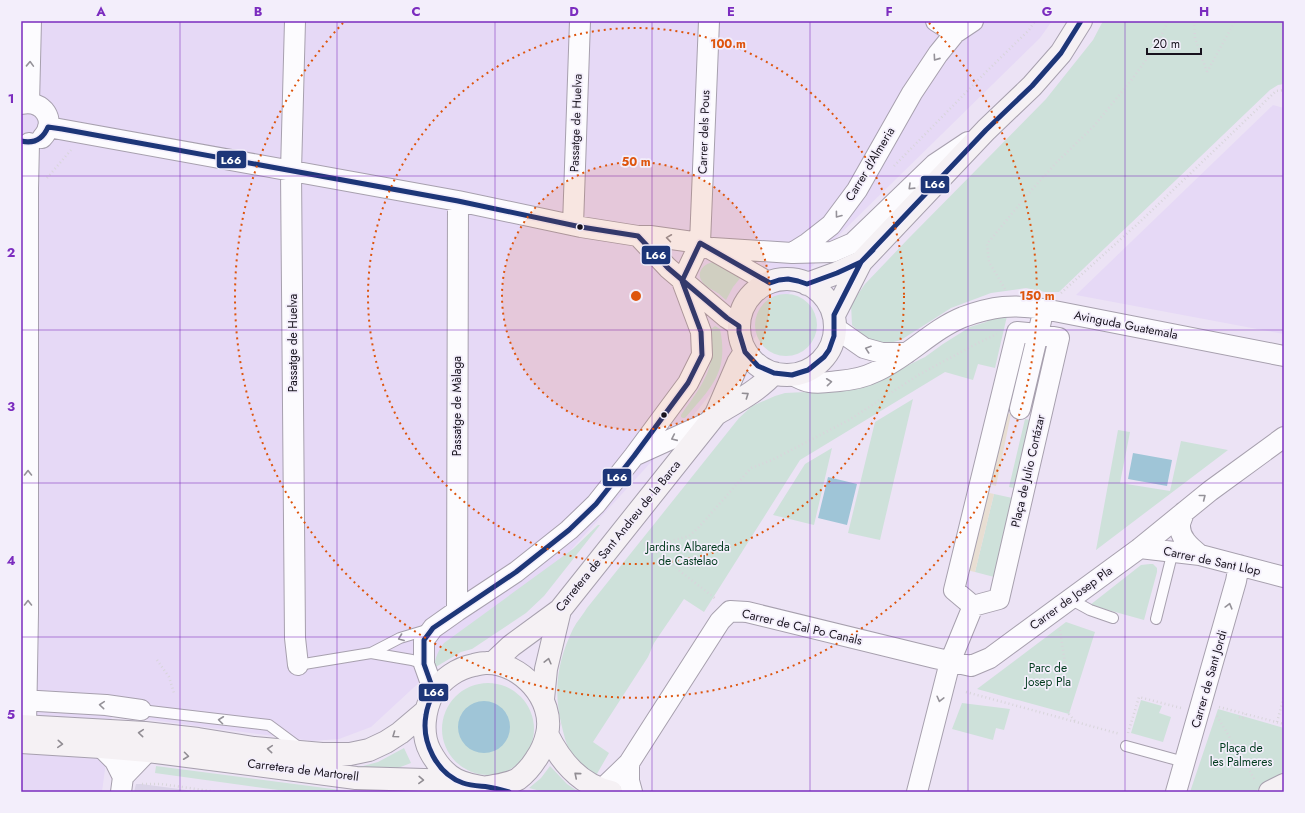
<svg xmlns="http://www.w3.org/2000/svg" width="1305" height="813" font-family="Jost,sans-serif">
	<rect width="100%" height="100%" fill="#ece3f5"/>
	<path fill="#dbd4e8" d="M 136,784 L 141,784 L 202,792 L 134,792 Z"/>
	<path fill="#e6d9f6" d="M 21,21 L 1052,21 L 1040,38 L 840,234 L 793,289 L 693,416 L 518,608 L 438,665 L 371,727 L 339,739 L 312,741 L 129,717 L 112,716 L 102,792 L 21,792 Z
		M 1273,105 L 1284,108 L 1284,334 L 1076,295 Z"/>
	<path fill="#cee1da" d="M 1103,21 L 1284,21 L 1284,84 L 1278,85 L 1270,90 L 1059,292 L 1045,292 L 1026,288 L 991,293 L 951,308 L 901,340 L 890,343 L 877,343 L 865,337 L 852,325 L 851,304 L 865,284 L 908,239 L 1046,99 L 1093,40 Z
		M 713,262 L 741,277 L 733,287 L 726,300 C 723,298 720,294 716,292 C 712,289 706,287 703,283 C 695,273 703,264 713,262 Z
		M755 325a31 31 0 1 1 62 0a31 31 0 1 1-62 0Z
		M 1007,316 L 995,368 L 978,364 L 973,380 L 945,372 L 800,460 L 704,612 L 684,599 L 654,643 L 648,657 L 593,742 L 609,753 L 594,779 C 585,771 576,762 570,751 C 566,744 564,735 562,727 C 553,691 557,662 573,629 C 577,621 583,615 587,608 L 739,418 L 752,406 L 775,396 L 785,393 L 806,392 L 882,378 L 925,357 L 943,344 L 970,327 L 986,322 L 995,317 Z
		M 715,326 L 720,329 C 729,373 711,387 685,418 L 683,418 L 681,417 L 681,415 C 694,396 711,376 712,352 C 712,345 711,337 710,330 Z
		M 913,399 L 880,540 L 848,533 L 875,422 Z
		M 1025,419 L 1035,421 L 1019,489 L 1009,487 Z
		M 1118,430 L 1130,432 L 1120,483 L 1170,491 L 1181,441 L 1228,450 L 1096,550 Z
		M 832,448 L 814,525 L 773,515 L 805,464 Z
		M 994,494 L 1017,499 L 998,578 L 975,572 Z
		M 598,525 L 600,525 L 544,596 L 526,613 L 472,649 L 461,652 L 434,668 C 435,658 438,651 444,643 L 573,549 Z
		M 1150,564 L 1153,564 L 1157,568 L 1157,572 L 1144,620 L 1090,605 L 1141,565 Z
		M 1066,622 L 1095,632 L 1069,714 L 977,689 Z
		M442 729a46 46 0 1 1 92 0a46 46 0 1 1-92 0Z
		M 1141,700 L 1162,706 L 1159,713 L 1171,717 L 1163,742 L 1131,733 Z
		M 962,703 L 1010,709 L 1004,730 L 996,728 L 993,740 L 952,729 Z
		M 1218,709 L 1284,728 L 1284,773 L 1260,787 L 1256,792 L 1190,792 Z
		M 404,748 L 411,763 L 382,774 L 334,767 L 363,766 L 378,762 Z
		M 156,766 L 356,792 L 293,792 L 155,773 Z
		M 550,766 L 567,784 L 579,792 L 544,792 L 529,788 L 541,778 Z"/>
	<path fill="#e8ded2" d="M 1000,411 L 1011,414 L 996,486 L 985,483 Z
		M 981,491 L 994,494 L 975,572 L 962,569 Z"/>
	<path fill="#9fc5d7" d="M 1133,453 L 1172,460 L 1167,486 L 1128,479 Z
		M 828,477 L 857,484 L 847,525 L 818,518 Z
		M458 727a26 26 0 1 1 52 0a26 26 0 1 1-52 0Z"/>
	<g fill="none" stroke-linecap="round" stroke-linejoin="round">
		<defs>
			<path id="lane" d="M 1070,599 L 1090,610 L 1113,618
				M 1156,619 L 1173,551
				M 371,653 L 412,660 L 424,664
				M 298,665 L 371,653 L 400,638 L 430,629
				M 141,710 L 269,725 L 300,748
				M 1126,746 L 1177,760 L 1186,760"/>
			<path id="street" d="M 295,21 L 291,171 L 295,638 L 298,665
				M 936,21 L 955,33
				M 29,103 L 31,21
				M 21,104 C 43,99 58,121 42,138
				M 48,127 L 458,201 L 581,227 L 638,236 L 650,236 L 700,243 L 770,283
				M 573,225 L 580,21
				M 638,236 L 668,268 L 727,318 L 739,326
				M 713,248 L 792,253 L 808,243 L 831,225 L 857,190 L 912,93 L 938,54 L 955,33 L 973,21
				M 793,253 L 832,252 L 853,243 L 935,164 L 968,142
				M 834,327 L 864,348 L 882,353 L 907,353
				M 1017,332 L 1038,334 L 1059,338 L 999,599 L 973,606 L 954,590 Z
				M 792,375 C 797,377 803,381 809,382 C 819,384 829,382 839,381 C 851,380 865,377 875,372 C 907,358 931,330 963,317 C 993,306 1013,304 1044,309 L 1284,356
				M 1020,409 L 1041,321
				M 636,455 L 709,422
				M 1184,512 C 1183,516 1181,520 1180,524 C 1179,538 1190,547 1200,555
				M 1140,548 L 1200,555 L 1284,577
				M 457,611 L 458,201
				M 434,692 L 424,664 L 424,640 L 433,628 L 457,611 L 516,572 L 569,530 L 596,504 L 634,456 L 688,383 L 702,355 L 701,332 L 682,281 L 700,243 L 709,21
				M 21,700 L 106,705 L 141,710
				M 26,726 L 28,613 L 28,188 L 29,143
				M 101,747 L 115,761 L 123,777 L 121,792
				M 629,763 L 629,781 L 632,792
				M 123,777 L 148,751
				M 601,790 L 629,763 L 720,621 L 730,611 L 747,612 L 935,658 L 971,666 L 990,658 L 1140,548 L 1210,491 L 1284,437
				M 917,792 L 950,662 L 973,606
				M 1176,792 L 1236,581 L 1239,565"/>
			<path id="secondary" d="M739 327a48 48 0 1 1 96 0a48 48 0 1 1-96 0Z
				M 807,284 L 837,273 L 861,262
				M 834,315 L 861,262 L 986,130 L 1032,86 L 1061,53 L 1081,21
				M 716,414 C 736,402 758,391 774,373
				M 493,663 L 511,646 L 560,610 L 716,414 L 738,363 L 745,352
				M 543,699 L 546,669 L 560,610
				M 21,726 L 145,733 L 198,739 L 254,748 L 322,754 L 350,754 L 369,750 L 386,742 L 400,733 L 426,711
				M 547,734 C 561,762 580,785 611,792
				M 21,742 L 101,747 L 148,751 L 356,778 L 458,781
				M 489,787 C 499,785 509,784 518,779 C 526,773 531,767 536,759 C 541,752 545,743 547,734 C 555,700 521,662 486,663 C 482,663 478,664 474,665 C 458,668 442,679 433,693 C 424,710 421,734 430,751 C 450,789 472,784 509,792
				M 1270,792 L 1284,785"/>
		</defs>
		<use href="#lane" stroke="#a7a0ae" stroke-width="12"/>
		<use href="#street" stroke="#a7a0ae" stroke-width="22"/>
		<use href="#secondary" stroke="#a7a0ae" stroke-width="24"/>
		<path stroke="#d8d5db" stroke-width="2.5" stroke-dasharray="1 3" stroke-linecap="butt" d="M 1194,21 L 1195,38 L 1207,72
			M 1207,72 L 1235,21
			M 894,166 L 986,72 L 1029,30 L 1035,21
			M 47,178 L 71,150
			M 1005,289 L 989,262 L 987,244 L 1028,194 L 1055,164 L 1094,126 L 1133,78 L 1158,43 L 1168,21
			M 1061,293 L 1143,219 L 1276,91 L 1284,90
			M 641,541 L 716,599
			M 652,550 L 671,541 L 689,536 L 698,528 L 751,468 L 772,460 L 849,420 L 920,374 L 978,343 L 997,334
			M 1060,630 L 1065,663
			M 157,660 L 169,677 L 174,693
			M 966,692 L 1120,734
			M 1219,707 L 1284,724
			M 1068,710 L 1069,714 L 1075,721
			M 1217,716 L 1255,780
			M 1239,717 L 1243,718 L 1245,714
			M 1277,722 L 1284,697
			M 1128,733 L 1139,697 L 1181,708
			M 142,784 L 161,784 L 217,792"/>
		<use href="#lane" stroke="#fcfbfe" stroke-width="10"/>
		<use href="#street" stroke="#fcfbfe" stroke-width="20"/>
		<use href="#secondary" stroke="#f5f1f4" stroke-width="22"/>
		<defs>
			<path id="bus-1" d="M 21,141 C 34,144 43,139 48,127 L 62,129 L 458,201 L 581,227 L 638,236 L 668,268 L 727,318 L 739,326 L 739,332 L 745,352 L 758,366 L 774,373 L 792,375 L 808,370 L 824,357 L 829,350 L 834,336 L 834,315 L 861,262 L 986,130 L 1032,86 L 1061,53 L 1081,21
				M 509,792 C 502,790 495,788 488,787 C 480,786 471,786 463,783 C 437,774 421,742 426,715 C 427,707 430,700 434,692 L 424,664 L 424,640 L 433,628 L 516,572 L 569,530 L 596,504 L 634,456 L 688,383 L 702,355 L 701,332 L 682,281 L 700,243 L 770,283 L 779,280 L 788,279 L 798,281 L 807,284 L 837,273 L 861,262 L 873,250"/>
		</defs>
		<use href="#bus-1" stroke="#f3eefb" stroke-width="8"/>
		<use href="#bus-1" stroke="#1d3678" stroke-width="5"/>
	</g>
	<defs><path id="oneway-chevron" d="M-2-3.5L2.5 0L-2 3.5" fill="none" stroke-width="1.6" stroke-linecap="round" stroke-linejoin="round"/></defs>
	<g stroke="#959299">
		<use href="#oneway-chevron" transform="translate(936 58) rotate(125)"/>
		<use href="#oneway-chevron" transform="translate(30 64) rotate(-88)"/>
		<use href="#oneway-chevron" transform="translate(911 187) rotate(136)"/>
		<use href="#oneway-chevron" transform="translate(838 215) rotate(127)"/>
		<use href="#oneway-chevron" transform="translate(669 238) rotate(-172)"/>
		<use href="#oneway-chevron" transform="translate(868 349) rotate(-161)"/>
		<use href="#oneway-chevron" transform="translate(829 382) rotate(-6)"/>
		<use href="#oneway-chevron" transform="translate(674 438) rotate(156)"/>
		<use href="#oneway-chevron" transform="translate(28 473) rotate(-90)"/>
		<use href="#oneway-chevron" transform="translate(1203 497) rotate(-38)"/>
		<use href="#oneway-chevron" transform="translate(28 603) rotate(-90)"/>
		<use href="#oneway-chevron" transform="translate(1229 606) rotate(-75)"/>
		<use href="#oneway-chevron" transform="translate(401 638) rotate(159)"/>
		<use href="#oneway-chevron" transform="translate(940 699) rotate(104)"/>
		<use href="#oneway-chevron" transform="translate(102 705) rotate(-175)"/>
		<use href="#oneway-chevron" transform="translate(221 720) rotate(-173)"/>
	</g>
	<g stroke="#918d93">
		<use href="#oneway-chevron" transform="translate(746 395) rotate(-34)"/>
		<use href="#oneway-chevron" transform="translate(548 661) rotate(-76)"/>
		<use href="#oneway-chevron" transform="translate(141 733) rotate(-175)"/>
		<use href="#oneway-chevron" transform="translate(395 735) rotate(145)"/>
		<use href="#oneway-chevron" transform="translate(60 744) rotate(4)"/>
		<use href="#oneway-chevron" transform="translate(270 749) rotate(-175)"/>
		<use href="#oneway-chevron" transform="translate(186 756) rotate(7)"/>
		<use href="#oneway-chevron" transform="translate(577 775) rotate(-140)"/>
		<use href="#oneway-chevron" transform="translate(421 780) rotate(2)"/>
	</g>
	<path fill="none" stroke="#7b2cbf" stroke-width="1" stroke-opacity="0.55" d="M 180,21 L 180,792M 337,21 L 337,792M 495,21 L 495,792M 652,21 L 652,792M 810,21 L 810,792M 968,21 L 968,792M 1125,21 L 1125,792M 21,176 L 1284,176M 21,330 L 1284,330M 21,483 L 1284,483M 21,637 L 1284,637"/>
	<circle cx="636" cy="296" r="134" fill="#de550d" fill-opacity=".12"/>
	<g fill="none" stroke="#de550d" stroke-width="2" stroke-dasharray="2 4">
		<circle cx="636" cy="296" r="134"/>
		<circle cx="636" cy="296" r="268"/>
		<path d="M929 23A401 401 0 1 1 343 23"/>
	</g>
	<g fill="#17121d" stroke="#f3eefb" stroke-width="1.5">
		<circle cx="580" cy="227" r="3.5"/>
		<circle cx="664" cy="415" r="3.5"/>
	</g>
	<g text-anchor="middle" stroke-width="3.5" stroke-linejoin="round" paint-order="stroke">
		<g font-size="12" fill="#17121d" stroke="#f3eefb">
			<text transform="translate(576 123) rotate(-88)" y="4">Passatge de Huelva</text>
			<text transform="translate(704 132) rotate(-88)" y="4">Carrer dels Pous</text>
			<text transform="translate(870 164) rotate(-59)" y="4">Carrer d'Almeria</text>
			<text transform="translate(1126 325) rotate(11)" y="4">Avinguda Guatemala</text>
			<text transform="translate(293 343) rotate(-90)" y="4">Passatge de Huelva</text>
			<text transform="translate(457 406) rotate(-90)" y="4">Passatge de Màlaga</text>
			<text transform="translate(1028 471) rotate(-77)" y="4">Plaça de Julio Cortázar</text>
			<text transform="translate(618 536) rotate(-51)" y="4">Carretera de Sant Andreu de la Barca</text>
			<text transform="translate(1212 561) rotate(12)" y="4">Carrer de Sant Llop</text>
			<text transform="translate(1071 598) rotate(-36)" y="4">Carrer de Josep Pla</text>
			<text transform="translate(802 627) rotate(13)" y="4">Carrer de Cal Po Canals</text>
			<text transform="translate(1209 679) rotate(-74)" y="4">Carrer de Sant Jordi</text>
			<text transform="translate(303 770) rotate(7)" y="4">Carretera de Martorell</text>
		</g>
		<g font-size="12" fill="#033c1f" stroke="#f3eefb">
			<text x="688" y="551">Jardins Albareda<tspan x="688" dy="14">de Castelao</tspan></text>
			<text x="1048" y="672">Parc de<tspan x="1048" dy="14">Josep Pla</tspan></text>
			<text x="1241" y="752">Plaça de<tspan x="1241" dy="14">les Palmeres</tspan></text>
		</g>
	</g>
	<circle cx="636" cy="296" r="6" fill="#de550d" stroke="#f3eefb" stroke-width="2"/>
	<g font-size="12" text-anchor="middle" font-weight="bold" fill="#de550d" stroke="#f3eefb" stroke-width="3.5" stroke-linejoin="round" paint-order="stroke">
		<text x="728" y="48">100 m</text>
		<text x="636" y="166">50 m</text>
		<text x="1037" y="300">150 m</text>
	</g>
	<g stroke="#f3eefb" stroke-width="1.5">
		<rect x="216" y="150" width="31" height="19" rx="4" fill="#1d3678"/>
		<rect x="920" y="175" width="30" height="19" rx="4" fill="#1d3678"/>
		<rect x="641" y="245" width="30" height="20" rx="4" fill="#1d3678"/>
		<rect x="602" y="468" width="30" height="19" rx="4" fill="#1d3678"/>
		<rect x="418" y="683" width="31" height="19" rx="4" fill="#1d3678"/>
	</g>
	<g font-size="11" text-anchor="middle" font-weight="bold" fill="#fff">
		<text x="231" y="164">L66</text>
		<text x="935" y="188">L66</text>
		<text x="656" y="259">L66</text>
		<text x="617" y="481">L66</text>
		<text x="434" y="696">L66</text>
	</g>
	<rect width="1305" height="813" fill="none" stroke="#f3eefb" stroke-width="44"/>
	<path d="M1147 48v6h54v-6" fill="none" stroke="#17121d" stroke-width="2"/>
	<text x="1153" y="48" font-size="12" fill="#17121d" stroke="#f3eefb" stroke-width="3" paint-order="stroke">20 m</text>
	<rect x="22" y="22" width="1261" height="769" fill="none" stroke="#7b2cbf" stroke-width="1.5"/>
	<g font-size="13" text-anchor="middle" font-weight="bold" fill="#7b2cbf">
		<text x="101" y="16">A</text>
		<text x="258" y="16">B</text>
		<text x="416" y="16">C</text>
		<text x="574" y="16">D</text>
		<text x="731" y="16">E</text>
		<text x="889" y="16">F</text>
		<text x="1047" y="16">G</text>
		<text x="1204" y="16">H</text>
		<text x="11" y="103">1</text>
		<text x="11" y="257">2</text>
		<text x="11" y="411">3</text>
		<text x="11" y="565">4</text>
		<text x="11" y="719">5</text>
	</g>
</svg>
